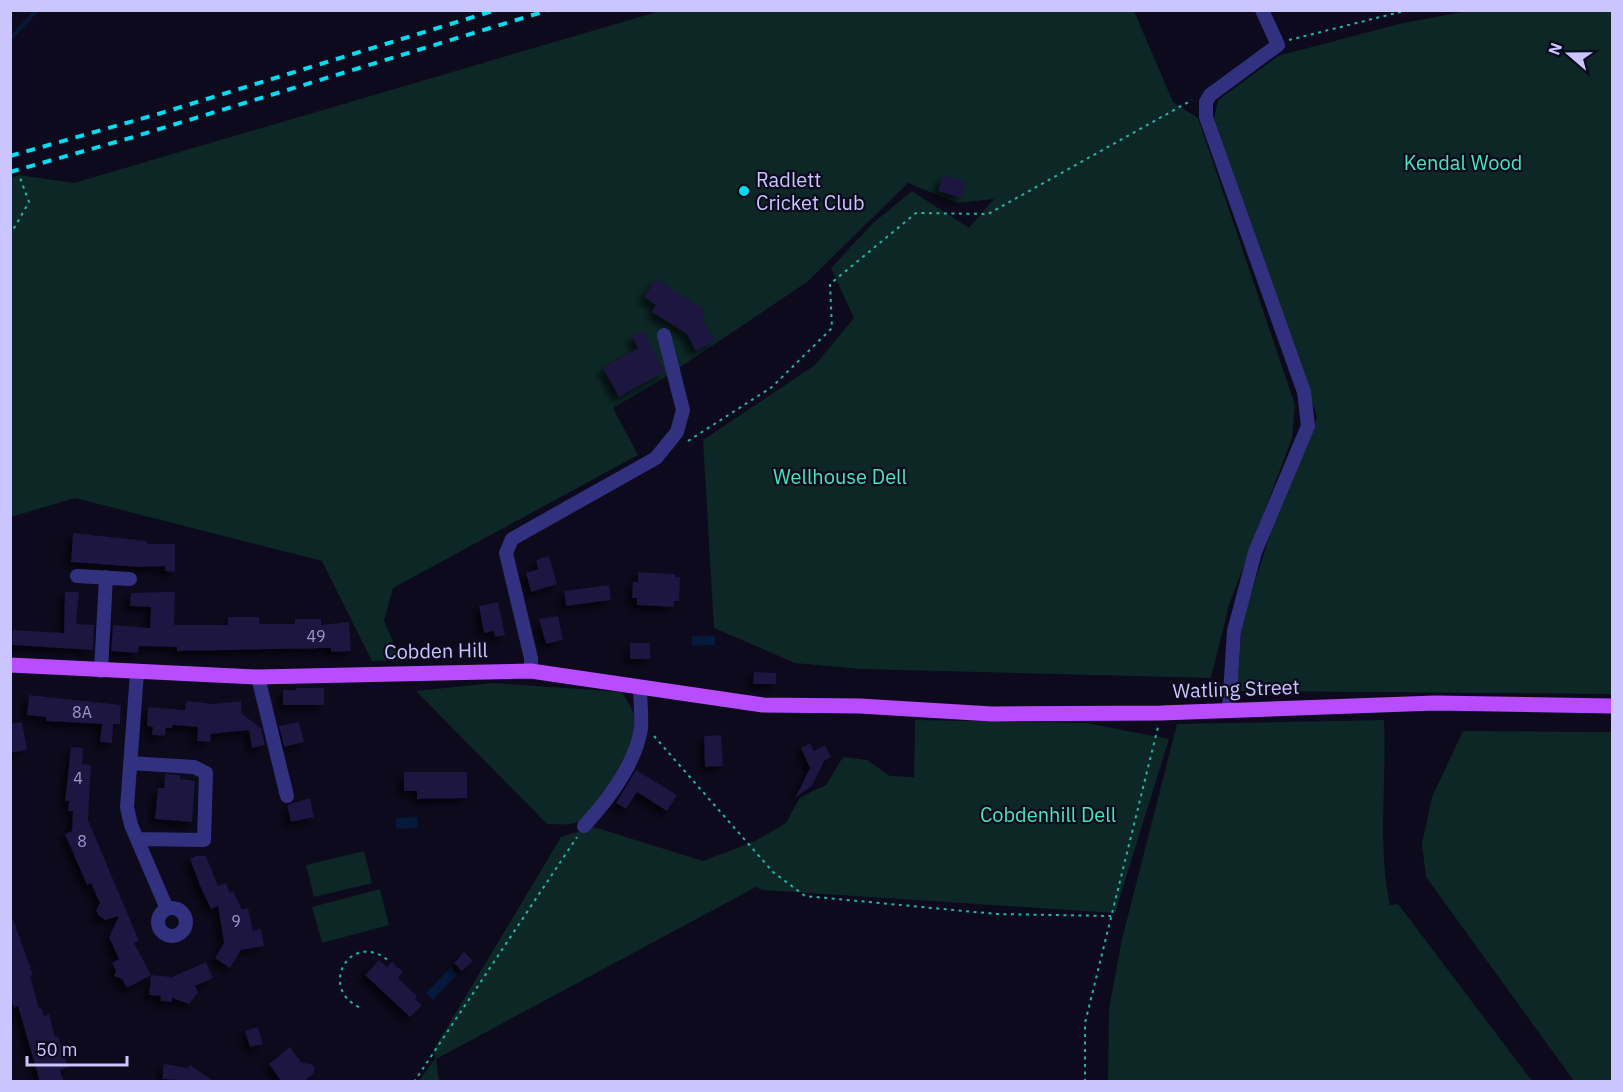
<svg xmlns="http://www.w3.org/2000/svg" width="1623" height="1092" font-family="'IBM Plex Sans',sans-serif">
	<defs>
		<filter id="shadow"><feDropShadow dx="-5.5" dy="5.5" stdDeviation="3" flood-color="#0009"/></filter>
	</defs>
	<rect width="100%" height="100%" fill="#0c0a1c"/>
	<path fill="#0c2725" d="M 660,11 L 1134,11 L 1173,102 L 1198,118 L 1295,405 L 1292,438 L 1229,605 L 1211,678 L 861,669 L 795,663 L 714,628 L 703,440 L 815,365 L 854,318 L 831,268 L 872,224 L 912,191 L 969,228 L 994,199 L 957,203 L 908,183 L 807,282 L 670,374 L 613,408 L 638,455 L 393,588 L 384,621 L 401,660 L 372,661 L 322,561 L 75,498 L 11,517 L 10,178 L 19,175 L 74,183 Z
		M 1467,11 L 1612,11 L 1612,694 L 1237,691 L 1242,622 L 1273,525 L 1317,417 L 1214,118 L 1218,100 L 1278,56 L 1399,24 Z
		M 493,683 L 622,692 C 627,701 635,712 636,722 C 638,746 601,809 580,821 C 570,826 558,824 547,824 L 416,691 Z
		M 915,720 L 1086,723 L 1169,739 L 1115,913 L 763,890 L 756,887 L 436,1059 L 439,1081 L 418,1082 L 435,1059 L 434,1049 L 561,837 L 594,827 L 703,861 L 755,841 L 786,823 L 800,797 L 826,785 L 843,757 L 867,760 L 890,776 L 914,777 Z
		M 1384,720 C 1387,782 1377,843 1390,905 L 1398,904 L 1532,1081 L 1108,1081 L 1109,1009 L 1122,939 L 1177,724 Z
		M 1463,731 L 1612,732 L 1612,1081 L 1574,1081 L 1426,877 L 1422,844 L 1432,797 Z
		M 364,851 L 372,883 L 314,897 L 306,865 Z
		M 380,889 L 389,925 L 322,943 L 312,907 Z"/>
	<path fill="#05193a" d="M 692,636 L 715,636 L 715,645 L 692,646 Z
		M 417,817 L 418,828 L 396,829 L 396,818 Z
		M 451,967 L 458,974 L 433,1000 L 426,993 Z"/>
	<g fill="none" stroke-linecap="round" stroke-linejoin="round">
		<path stroke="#05193a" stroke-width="4" d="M 11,38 L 37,10"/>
	</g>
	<path fill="#1c143f" filter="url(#shadow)" d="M 943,175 L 966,182 L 961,198 L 938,191 Z
		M 656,279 L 706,311 L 702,318 L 715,341 L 696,351 L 687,334 L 652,312 L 656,305 L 644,297 Z
		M 644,331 L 664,372 L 619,397 L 603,368 L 638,348 L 632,337 Z
		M 73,533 L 147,541 L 147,544 L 175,544 L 175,572 L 165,571 L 165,566 L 139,567 L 71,562 Z
		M 549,556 L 557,584 L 531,592 L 526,573 L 538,569 L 536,560 Z
		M 638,572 L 675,574 L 675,577 L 680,577 L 679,601 L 674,601 L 674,607 L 637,605 L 637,598 L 632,598 L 633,582 L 638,582 Z
		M 609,585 L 611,600 L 566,606 L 564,591 Z
		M 65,592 L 79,592 L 76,624 L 94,625 L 93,650 L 12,645 L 13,630 L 64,633 Z
		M 161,592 L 175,592 L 174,625 L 228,625 L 228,617 L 259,617 L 259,624 L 295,624 L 295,619 L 321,619 L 321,625 L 349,622 L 351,651 L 331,652 L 331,648 L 177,651 L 177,647 L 139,646 L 138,653 L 111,651 L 113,625 L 150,628 L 151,607 L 130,606 L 131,593 Z
		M 498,602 L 505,635 L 495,637 L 494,631 L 484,633 L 479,606 Z
		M 558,616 L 563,640 L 546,644 L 539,619 Z
		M 630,643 L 650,643 L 650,659 L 630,659 Z
		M 754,672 L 776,673 L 776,684 L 753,684 Z
		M 296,688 L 324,688 L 324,705 L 283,705 L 283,690 L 296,690 Z
		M 29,695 L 121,705 L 120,724 L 113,724 L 112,743 L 100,742 L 102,724 L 46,721 L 46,717 L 27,715 Z
		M 186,701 L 213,704 L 241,701 L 242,714 L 261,728 L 265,745 L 252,748 L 249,730 L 211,734 L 210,742 L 197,741 L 198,727 L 173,725 L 172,728 L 166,728 L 165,736 L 152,735 L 153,727 L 147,726 L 148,707 L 185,710 Z
		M 22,722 L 27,750 L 10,753 L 10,724 Z
		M 299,722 L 304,742 L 284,747 L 279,726 Z
		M 721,735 L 723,766 L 705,767 L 704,736 Z
		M 810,743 L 814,751 L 825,745 L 831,757 L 824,761 L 812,786 L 795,798 L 810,768 L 801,748 Z
		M 71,747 L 83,748 L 82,764 L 91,765 L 88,820 L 139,941 L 134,943 L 151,975 L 127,988 L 122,979 L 114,976 L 116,971 L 112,963 L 119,959 L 109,937 L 119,916 L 105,920 L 98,915 L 96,910 L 100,903 L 91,883 L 87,885 L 65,834 L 72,831 L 73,811 L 68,811 L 69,801 L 65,801 Z
		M 636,770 L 677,795 L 667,811 L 637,792 L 626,809 L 616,803 Z
		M 404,772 L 467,772 L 467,798 L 417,799 L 417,791 L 404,791 Z
		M 165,774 L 180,775 L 180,779 L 195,781 L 192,822 L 155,819 L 158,788 L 164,788 Z
		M 310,798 L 314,817 L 291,822 L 287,805 Z
		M 196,856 L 206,856 L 218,886 L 226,883 L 230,893 L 233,891 L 242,909 L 248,908 L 253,931 L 261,929 L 264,946 L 241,950 L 230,968 L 215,958 L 224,943 L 218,906 L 211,909 L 201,888 L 190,859 Z
		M 13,919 L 33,975 L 30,976 L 39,1009 L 42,1008 L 44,1016 L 49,1014 L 55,1037 L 58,1036 L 68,1067 L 60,1070 L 64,1082 L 40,1082 L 18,1006 L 14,1008 L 10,995 L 10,920 Z
		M 464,952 L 473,961 L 462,971 L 454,963 Z
		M 379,960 L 387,967 L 392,962 L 403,972 L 398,978 L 417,996 L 415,999 L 422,1005 L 410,1017 L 365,975 Z
		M 206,962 L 213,978 L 195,986 L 198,993 L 189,1004 L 172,998 L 172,1002 L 160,1001 L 161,996 L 149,995 L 151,975 L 172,977 Z
		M 258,1027 L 263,1044 L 250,1047 L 245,1031 Z
		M 290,1047 L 302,1063 L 312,1064 L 315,1069 L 313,1074 L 304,1082 L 282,1082 L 269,1064 Z
		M 164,1064 L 188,1068 L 190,1065 L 215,1082 L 162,1079 Z"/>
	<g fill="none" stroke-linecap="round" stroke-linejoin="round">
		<path stroke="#23b5a9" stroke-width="2" stroke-dasharray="3 4.5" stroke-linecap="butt" d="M 1289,40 L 1408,10
			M 10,140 L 11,142
			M 10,235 L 29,202 L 19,175
			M 688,441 L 772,387 L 832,328 L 830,284 L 916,213 L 988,214 L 1192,100
			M 654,736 L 773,872 L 805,896 L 996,914 L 1111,916
			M 359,1007 C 318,988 350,929 389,961
			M 414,1082 L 577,837
			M 1085,1082 L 1085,1023 L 1158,727"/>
		<path stroke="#32317f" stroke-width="14" d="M 77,576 L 130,579
			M 101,671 L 106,577
			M 531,671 L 531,658 L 506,553 L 512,539 L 656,458 L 677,432 L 683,410 L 664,335
			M 137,673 L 127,807 L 131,825 L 167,909
			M 258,677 L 287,796
			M 1229,710 L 1234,631 L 1255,552 L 1308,426 L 1304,392 L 1206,117 L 1206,102 L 1210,95 L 1278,45 L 1262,10
			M 130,763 L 194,767 L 206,773 L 204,840 L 137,839
			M 584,826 C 608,800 635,765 641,729 C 642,716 640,700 640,687
			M158 922a14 14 0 1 1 28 0a14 14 0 1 1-28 0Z"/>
		<path stroke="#b84cff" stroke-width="15" d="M 10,665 L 258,677 L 531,671 L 763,705 L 860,706 L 992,714 L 1161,713 L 1435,703 L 1612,706"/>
		<path stroke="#00ddf0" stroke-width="4" stroke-dasharray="9 8" stroke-linecap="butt" d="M 10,156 L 158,114 L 496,10
			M 10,172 L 130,138 L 549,10"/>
	</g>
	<circle fill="#00ddf0" stroke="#0c0a1c" stroke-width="2" cx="744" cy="191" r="6"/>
	<g text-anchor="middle" stroke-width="4.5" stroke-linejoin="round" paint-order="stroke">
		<g font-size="16" fill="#9e99cf">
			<text x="316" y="642">49</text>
			<text x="82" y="718">8A</text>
			<text x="78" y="784">4</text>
			<text x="82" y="847">8</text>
			<text x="236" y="927">9</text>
		</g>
		<g font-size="20" fill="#49e7bd" stroke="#0c0a1c">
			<text x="1463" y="170">Kendal Wood</text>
			<text x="840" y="484">Wellhouse Dell</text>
			<text x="1048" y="822">Cobdenhill Dell</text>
		</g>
		<g font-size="20" fill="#cac5ff" stroke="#0c0a1c" text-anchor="start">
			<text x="756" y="187">Radlett<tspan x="756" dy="23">Cricket Club</tspan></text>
		</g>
		<g font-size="20" fill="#cac5ff" stroke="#0c0a1c">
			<text transform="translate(436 651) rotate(-1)" y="7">Cobden Hill</text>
			<text transform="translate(1236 689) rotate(-2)" y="7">Watling Street</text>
		</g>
	</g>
	<rect width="1623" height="1092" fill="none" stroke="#cac5ff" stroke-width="24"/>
	<g transform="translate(1569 54) rotate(290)" stroke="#0c0a1c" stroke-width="4.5" paint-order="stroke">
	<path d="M0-4.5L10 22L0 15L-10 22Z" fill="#cac5ff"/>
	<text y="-9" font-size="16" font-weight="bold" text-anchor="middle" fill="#cac5ff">N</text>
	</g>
	<path d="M27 1056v9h100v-9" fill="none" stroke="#cac5ff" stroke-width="3"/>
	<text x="36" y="1056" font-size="18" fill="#cac5ff" stroke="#0c0a1c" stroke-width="4.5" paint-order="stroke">50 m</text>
</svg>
